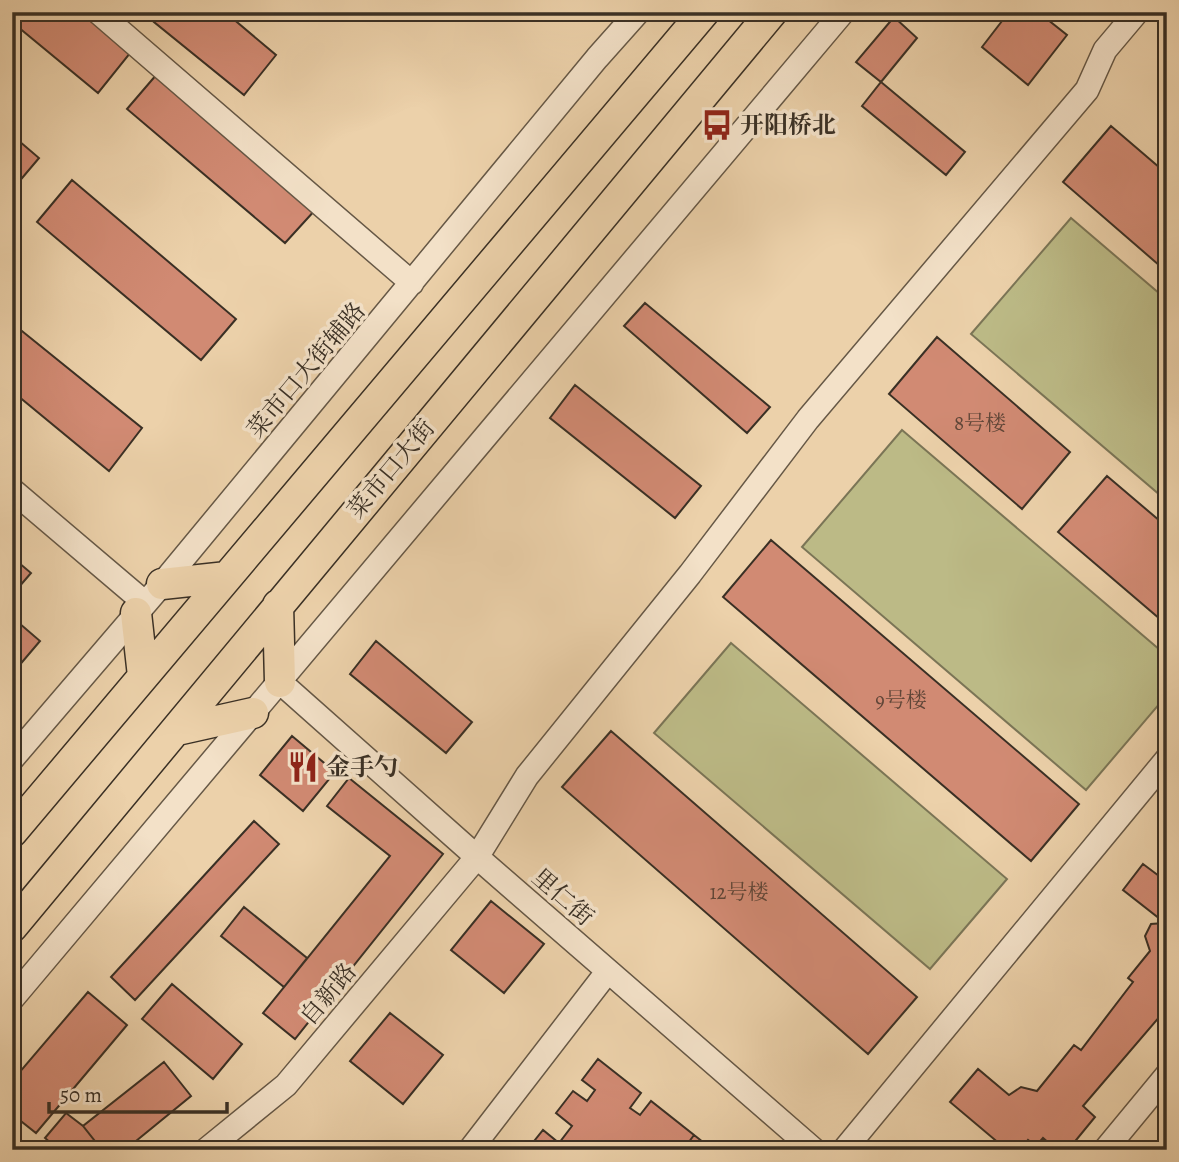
<svg xmlns="http://www.w3.org/2000/svg" width="1179" height="1162" font-family="Alegreya,'Noto Serif SC',serif">
	<rect width="100%" height="100%" fill="#ecd1aa"/>
	<filter id="stains"><feTurbulence type="fractalNoise" baseFrequency=".00286" numOctaves="4"/><feColorMatrix values="0 0 0 0 .2 0 0 0 0 .09 0 0 0 0 .02 0 0 0 .5 -.17"/></filter>
	<radialGradient id="worn" r=".72"><stop offset=".6" stop-color="#630" stop-opacity="0"/><stop offset="1" stop-color="#630" stop-opacity=".3"/></radialGradient>
	<path fill="#bcba86" stroke="#7b7556" stroke-width="2" d="M 1071,218 L 1167,300 L 1167,501 L 971,334 Z
		M 902,430 L 1167,656 L 1167,695 L 1086,790 L 802,547 Z
		M 731,643 L 1007,879 L 930,969 L 654,733 Z"/>
	<path fill="#d18a73" stroke="#3a3025" stroke-width="2" d="M 12,12 L 82,12 L 131,52 L 98,93 L 12,22 Z
		M 156,12 L 225,12 L 276,55 L 244,95 L 154,22 L 160,15 Z
		M 1009,12 L 1038,12 L 1067,35 L 1028,85 L 982,47 Z
		M 894,17 L 917,38 L 881,82 L 856,62 Z
		M 157,74 L 316,209 L 285,243 L 127,109 Z
		M 881,82 L 965,152 L 946,175 L 862,106 Z
		M 1111,126 L 1167,174 L 1167,272 L 1063,182 Z
		M 12,135 L 39,158 L 12,190 Z
		M 72,180 L 236,319 L 201,360 L 37,222 Z
		M 645,303 L 770,407 L 747,433 L 624,326 Z
		M 12,323 L 142,428 L 109,471 L 12,391 Z
		M 937,337 L 1070,452 L 1022,509 L 889,394 Z
		M 575,385 L 701,486 L 675,518 L 550,418 Z
		M 1107,476 L 1167,527 L 1167,625 L 1058,532 Z
		M 771,540 L 1079,804 L 1031,861 L 723,597 Z
		M 12,557 L 31,573 L 12,595 Z
		M 12,617 L 40,641 L 12,674 Z
		M 376,641 L 472,722 L 446,753 L 350,674 Z
		M 611,731 L 917,997 L 868,1054 L 562,787 Z
		M 292,736 L 335,772 L 303,811 L 260,775 Z
		M 349,778 L 443,854 L 295,1039 L 263,1013 L 390,856 L 327,806 Z
		M 254,821 L 279,844 L 135,1000 L 111,977 Z
		M 1143,864 L 1167,882 L 1167,1008 L 1083,1106 L 1095,1117 L 1068,1150 L 1057,1150 L 1043,1138 L 1036,1146 L 1028,1140 L 1020,1150 L 1007,1150 L 950,1102 L 978,1069 L 1009,1095 L 1021,1087 L 1037,1091 L 1074,1045 L 1081,1050 L 1133,982 L 1128,978 L 1150,951 L 1145,936 L 1151,924 L 1165,923 L 1123,890 Z
		M 491,901 L 544,944 L 504,993 L 451,950 Z
		M 244,907 L 307,958 L 284,987 L 221,936 Z
		M 172,984 L 242,1044 L 213,1079 L 142,1019 Z
		M 88,992 L 127,1025 L 36,1133 L 12,1114 L 12,1081 Z
		M 390,1013 L 443,1055 L 403,1104 L 350,1061 Z
		M 598,1059 L 641,1093 L 630,1108 L 640,1115 L 651,1101 L 713,1150 L 527,1150 L 543,1130 L 559,1143 L 572,1126 L 556,1113 L 573,1091 L 587,1101 L 595,1090 L 582,1080 Z
		M 598,1059 L 641,1093 L 630,1108 L 640,1115 L 651,1101 L 694,1135 L 683,1150 L 666,1148 L 664,1150 L 527,1150 L 543,1130 L 559,1143 L 572,1126 L 556,1113 L 573,1091 L 587,1101 L 595,1090 L 582,1080 Z
		M 164,1062 L 191,1096 L 125,1150 L 102,1150 L 83,1126 Z
		M 66,1113 L 83,1126 L 102,1150 L 59,1150 L 45,1138 Z"/>
	<g fill="none" stroke-linecap="round" stroke-linejoin="round">
		<defs>
			<path id="minor" d="M 98,12 L 412,283
				M 12,490 L 145,603
				M 280,682 L 477,857 L 814,1150
				M 12,759 L 162,584 L 597,58 L 638,12
				M 12,999 L 843,12
				M 206,1150 L 286,1085 L 477,857 L 527,776 L 690,574 L 808,419 L 1087,90 L 1105,50 L 1137,12
				M 470,1150 L 608,971
				M 844,1150 L 1167,759
				M 1105,1150 L 1167,1075"/>
			<path id="major" d="M 162,584 L 227,577
				M 278,605 L 280,682
				M 136,613 L 143,676
				M 177,730 L 253,713
				M 12,832 L 704,12
				M 12,927 L 772,12"/>
		</defs>
		<use href="#minor" stroke="#665846" stroke-width="26"/>
		<use href="#major" stroke="#3a3025" stroke-width="33"/>
		<use href="#minor" stroke="#f3e1c8" stroke-width="23"/>
		<use href="#major" stroke="#ecd1aa" stroke-width="30"/>
	</g>
	<defs>
		<symbol id="bus-bare" viewBox="-9 -9 18 18"><path d="M-5-6H5V4H4V6H2V4H-2V6H-4V4H-5ZM-3.5-4V0h7V-4ZM-3.5 1.2v1.5H-2V1.2ZM2 1.2v1.5H3.5V1.2Z" fill="#8f2418" stroke="#f3e1c8" stroke-width="2.5" paint-order="stroke"/></symbol>
		<symbol id="restaurant-bare" viewBox="-9 -9 18 18"><path d="M-5-6h1v4h1v-4h1v4h1v-4h1v5L-1.5 .5V6h-2V.5L-5-1ZM5-6V6H3V1.5H1.5Q1.5-4 5-6Z" fill="#8f2418" stroke="#f3e1c8" stroke-width="2.5" paint-order="stroke"/></symbol>
	</defs>
	<g fill-rule="evenodd">
		<use href="#bus-bare" x="695" y="103" width="44" height="44"/>
		<use href="#restaurant-bare" x="281" y="745" width="44" height="44"/>
	</g>
	<g text-anchor="middle" stroke-width="7" stroke-linejoin="round" paint-order="stroke">
		<g font-size="21" fill="#604638">
			<text x="980" y="430">8号楼</text>
			<text x="901" y="707">9号楼</text>
			<text x="739" y="899">12号楼</text>
		</g>
		<g font-size="24" font-weight="bold" fill="#3a3025" stroke="#f3e1c8" text-anchor="start">
			<text x="740" y="133">开阳桥北</text>
			<text x="326" y="775">金手勺</text>
		</g>
		<g font-size="24" fill="#3a3025" stroke="#f3e1c8">
			<text transform="translate(306 370) rotate(-50)" y="8">菜市口大街辅路</text>
			<text transform="translate(391 469) rotate(-50)" y="8">菜市口大街</text>
			<text transform="translate(563 897) rotate(41)" y="8">里仁街</text>
			<text transform="translate(328 994) rotate(-50)" y="8">自新路</text>
		</g>
	</g>
	<rect width="1179" height="1162" fill="none" stroke="#ecd1aa" stroke-width="42"/>
	<rect x="14" y="14" width="1151" height="1134" fill="none" stroke="#3a3025" stroke-width="3.5"/>
	<rect x="21" y="21" width="1137" height="1120" fill="none" stroke="#3a3025" stroke-width="2"/>
	<path d="M49 1102v10h178v-10" fill="none" stroke="#3a3025" stroke-width="3.5"/>
	<text x="60" y="1102" font-size="21" fill="#3a3025" stroke="#f3e1c8" stroke-width="5" paint-order="stroke">50 m</text>
	<rect width="100%" height="100%" filter="url(#stains)"/>
	<rect width="100%" height="100%" fill="url(#worn)"/>
</svg>
